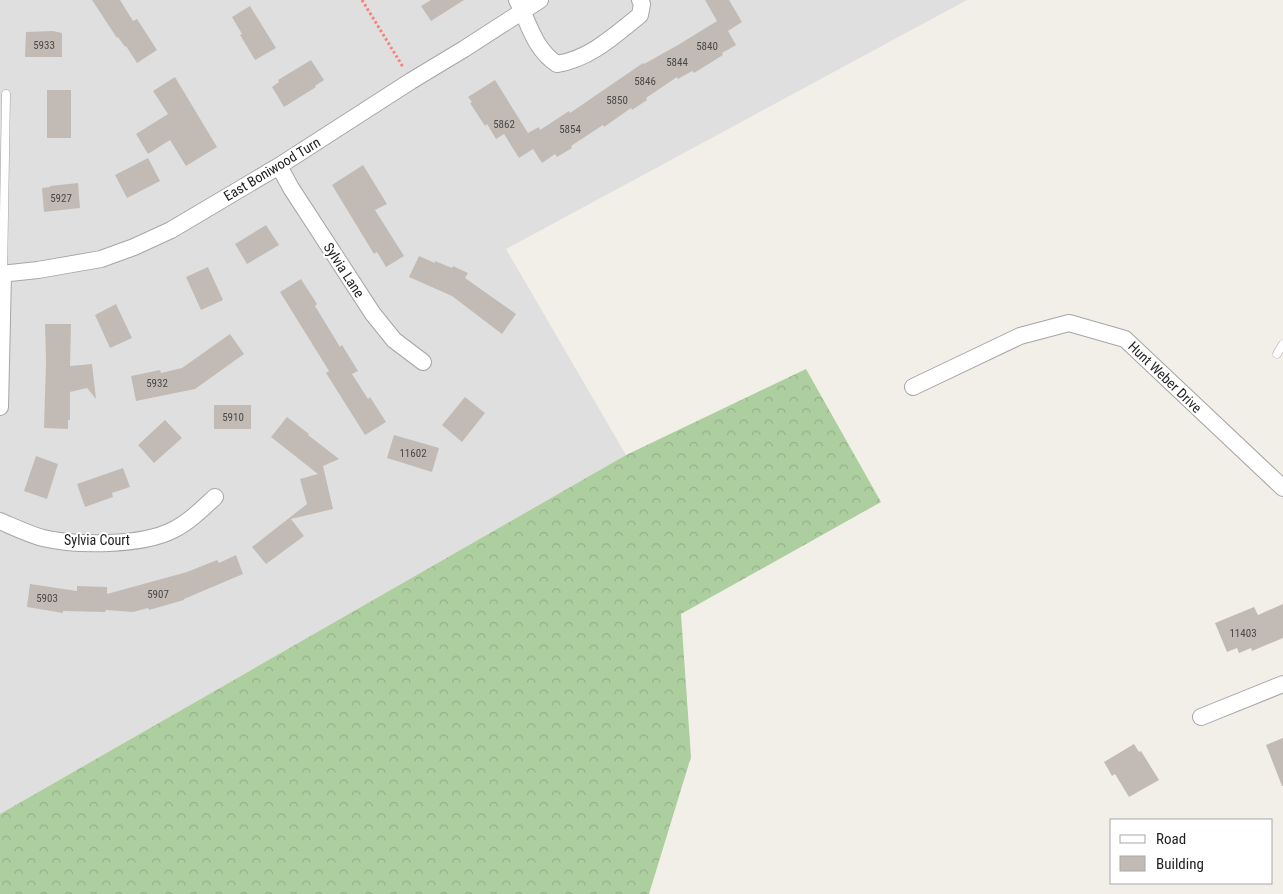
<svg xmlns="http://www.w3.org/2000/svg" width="1283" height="894" font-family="'Roboto Condensed',sans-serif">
	<defs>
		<pattern id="forest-crowns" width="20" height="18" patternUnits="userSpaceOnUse" patternTransform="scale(1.25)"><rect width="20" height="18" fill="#adcf9f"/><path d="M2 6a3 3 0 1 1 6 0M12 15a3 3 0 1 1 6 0" fill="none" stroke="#95b189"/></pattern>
	</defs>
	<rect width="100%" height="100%" fill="#f2efe9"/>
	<path fill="#e0dfdf" d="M 0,0 L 967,0 L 506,249 L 626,455 L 0,814 Z"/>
	<path fill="url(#forest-crowns)" d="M 806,369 L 881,502 L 681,614 L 691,757 L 649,894 L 0,894 L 0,814 L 626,455 Z"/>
	<path fill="#c2bbb5" d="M 92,0 L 120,0 L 133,21 L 137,19 L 157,50 L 137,63 L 126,46 L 125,47 L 118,37 L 117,38 Z
		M 431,0 L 464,0 L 431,21 L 421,6 Z
		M 705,0 L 729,0 L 742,22 L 728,31 L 736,45 L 722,53 L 723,55 L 694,73 L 692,71 L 678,79 L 677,77 L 646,98 L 647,100 L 632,110 L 631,108 L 604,127 L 603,125 L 571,146 L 572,148 L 557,157 L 555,154 L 542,163 L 533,149 L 519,158 L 504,134 L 496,139 L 487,124 L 485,126 L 470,103 L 472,102 L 468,97 L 495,80 L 528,133 L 539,127 L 540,130 L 569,111 L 570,113 L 643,63 L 644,64 L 678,45 L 717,21 Z
		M 250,6 L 276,48 L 255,60 L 240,35 L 242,34 L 232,17 Z
		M 53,31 L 62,33 L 62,57 L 25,57 L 26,32 Z
		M 311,60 L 324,80 L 315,86 L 316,87 L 284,107 L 272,87 L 279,82 L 278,80 Z
		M 175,77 L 217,147 L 186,166 L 170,140 L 148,154 L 136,134 L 168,114 L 153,91 Z
		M 47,90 L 71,90 L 71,138 L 47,138 Z
		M 148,158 L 160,181 L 127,198 L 115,175 Z
		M 363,165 L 387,204 L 375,210 L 404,256 L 386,267 L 377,252 L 374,254 L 332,185 Z
		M 78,183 L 80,208 L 44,212 L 42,188 L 50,187 L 50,186 Z
		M 266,225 L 279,245 L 247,264 L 235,244 Z
		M 419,256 L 435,263 L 435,261 L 452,268 L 453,266 L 468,273 L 465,278 L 516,314 L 502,334 L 452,296 L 409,277 Z
		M 208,267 L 223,300 L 201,310 L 186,277 Z
		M 301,279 L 317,304 L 315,306 L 340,347 L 342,345 L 358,371 L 352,374 L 368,399 L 370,397 L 386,422 L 365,435 L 326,373 L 329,371 L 280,292 Z
		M 116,304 L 132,338 L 110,348 L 95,315 Z
		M 45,324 L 71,324 L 70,366 L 92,364 L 96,399 L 87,388 L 70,392 L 70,420 L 68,420 L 68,429 L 44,428 L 46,361 Z
		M 230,334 L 244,354 L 195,389 L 136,401 L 131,376 L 160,370 L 161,373 L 182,368 Z
		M 465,397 L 485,413 L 462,442 L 442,425 Z
		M 214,405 L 251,405 L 251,429 L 214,429 Z
		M 287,417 L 309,434 L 308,435 L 339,459 L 323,466 L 333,509 L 291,519 L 304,536 L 266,564 L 252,547 L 307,504 L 300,479 L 318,474 L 271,437 Z
		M 165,420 L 182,438 L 154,463 L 138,445 Z
		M 394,435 L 439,448 L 432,472 L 387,458 Z
		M 36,456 L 58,464 L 47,499 L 24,491 Z
		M 123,468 L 130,487 L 112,493 L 113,497 L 85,507 L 77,484 Z
		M 236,555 L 243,574 L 184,599 L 184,600 L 149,610 L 148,608 L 133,612 L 106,610 L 105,612 L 63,611 L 63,613 L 27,607 L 30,584 L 77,591 L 77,586 L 107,587 L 107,594 L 187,572 L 217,560 L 219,563 Z
		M 1283,604 L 1283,638 L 1252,651 L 1251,648 L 1239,653 L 1237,648 L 1227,652 L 1215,623 L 1254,607 L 1258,615 Z
		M 1283,738 L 1283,786 L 1282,786 L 1266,745 Z
		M 1134,744 L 1139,752 L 1141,751 L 1159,780 L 1129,797 L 1115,774 L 1112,776 L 1104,762 Z"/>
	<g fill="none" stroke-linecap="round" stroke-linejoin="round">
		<defs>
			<path id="lane" d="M 3,274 L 6,94
				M 1277,354 L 1283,344"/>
			<path id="street" d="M 517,0 C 529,23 534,49 557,64 C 590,59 615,35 640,15 L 642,4 L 640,0
				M 279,166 L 291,188 L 373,314 L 394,340 L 423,362
				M 0,274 L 38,270 L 101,259 L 134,247 L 171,230 L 279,166 L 411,81 L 464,49 L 540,0
				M 913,387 L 1020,336 L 1069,323 L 1125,339 L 1283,488
				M 0,407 L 3,274
				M 0,521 C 14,527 28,534 43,538 C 76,546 142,546 173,530 C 189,522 202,509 215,497
				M 1201,717 L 1283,684"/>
		</defs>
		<use href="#lane" stroke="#a6a6a6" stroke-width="9"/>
		<use href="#street" stroke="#a6a6a6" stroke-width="18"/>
		<path stroke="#f68375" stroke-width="3" stroke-dasharray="2.5 2.5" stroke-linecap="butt" d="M 362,0 L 403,67"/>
		<use href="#lane" stroke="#fff" stroke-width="8"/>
		<use href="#street" stroke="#fff" stroke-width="16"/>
	</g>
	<g text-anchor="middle" stroke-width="4" stroke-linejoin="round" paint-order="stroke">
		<g font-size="11" fill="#4a4847">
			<text x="44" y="49">5933</text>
			<text x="707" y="50">5840</text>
			<text x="677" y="66">5844</text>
			<text x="645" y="85">5846</text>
			<text x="617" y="104">5850</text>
			<text x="504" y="128">5862</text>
			<text x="570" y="133">5854</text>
			<text x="61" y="202">5927</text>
			<text x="157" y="387">5932</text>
			<text x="233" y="421">5910</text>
			<text x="413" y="457">11602</text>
			<text x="158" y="598">5907</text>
			<text x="47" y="602">5903</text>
			<text x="1243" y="637">11403</text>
		</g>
		<g font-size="14" fill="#222" stroke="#fff">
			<text transform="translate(272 169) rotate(-31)" y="5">East Boniwood Turn</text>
			<text transform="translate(344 270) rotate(57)" y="5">Sylvia Lane</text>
			<text transform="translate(1165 377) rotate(44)" y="5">Hunt Weber Drive</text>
			<text x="97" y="545">Sylvia Court</text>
		</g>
	</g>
	<rect x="1110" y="819" width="162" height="65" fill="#ffffff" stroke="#a7a7a7"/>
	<rect x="1120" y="835" width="25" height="8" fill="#ffffff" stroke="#a7a7a7"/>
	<text x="1156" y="844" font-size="15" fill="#222222">Road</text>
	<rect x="1120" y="856" width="25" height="15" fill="#c2bbb5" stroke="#a7a7a7"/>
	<text x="1156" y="869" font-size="15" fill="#222222">Building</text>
</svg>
